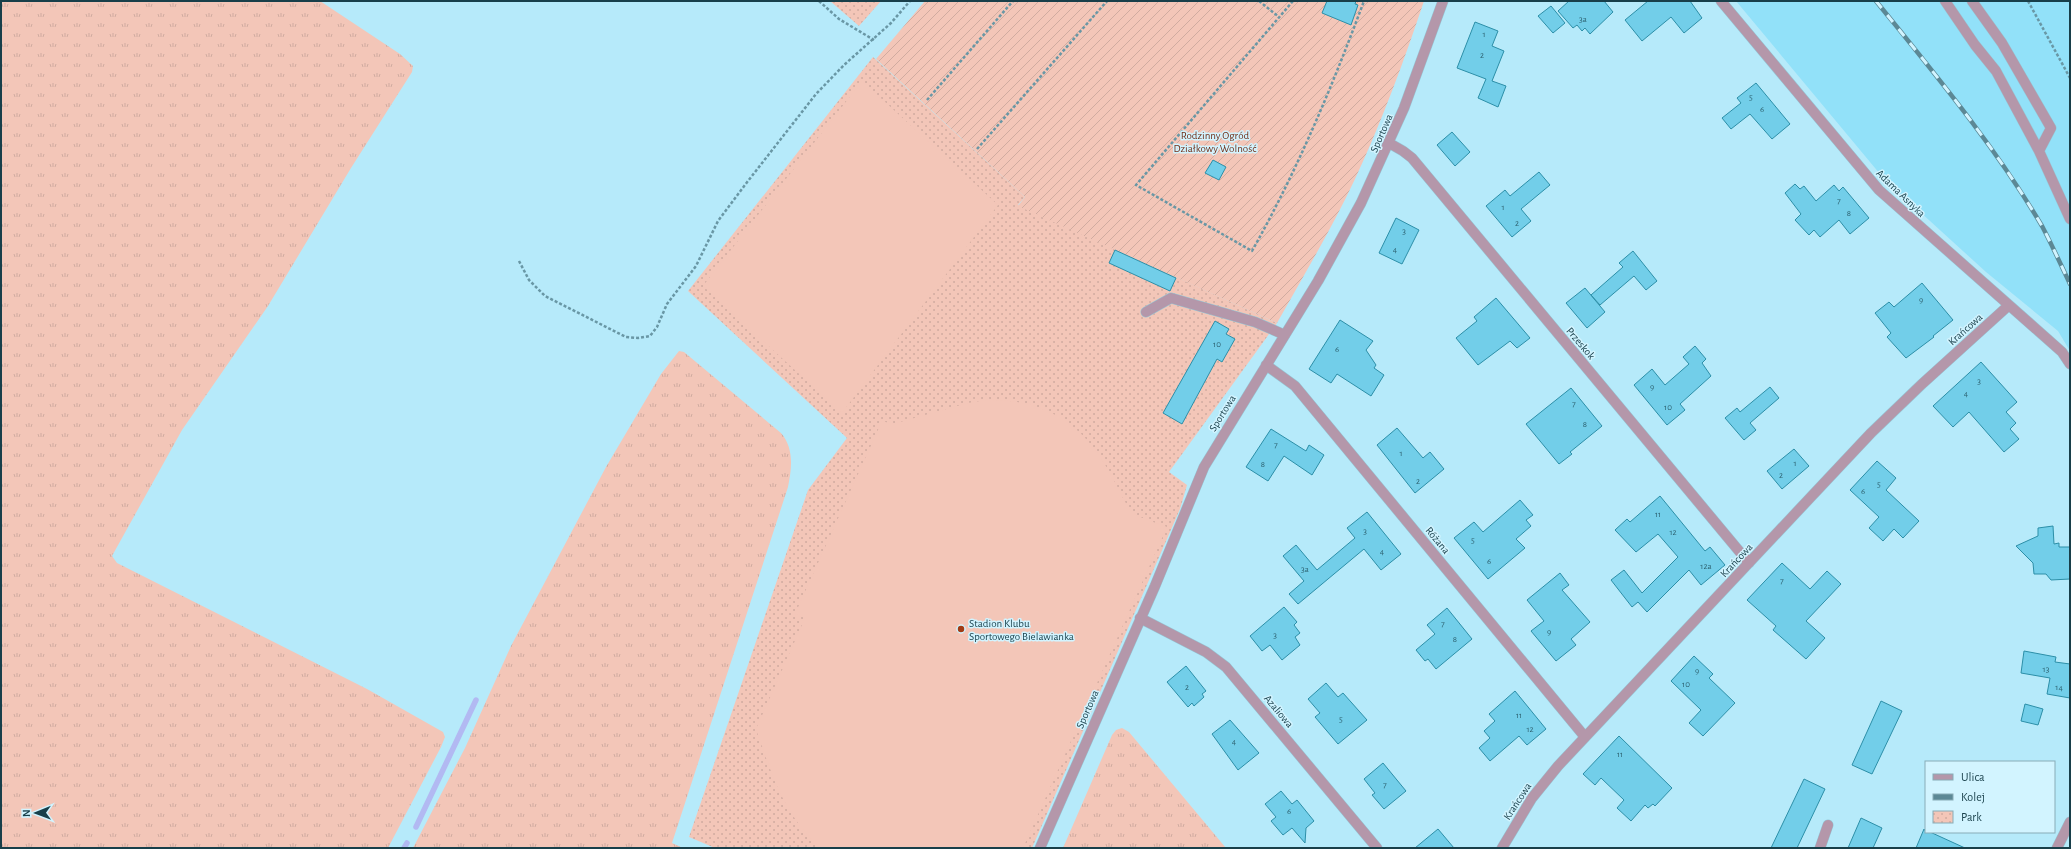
<svg xmlns="http://www.w3.org/2000/svg" width="2071" height="849" font-family="'Alegreya Sans',sans-serif">
	<defs>
		<pattern id="grass-tufts" width="24" height="20" patternUnits="userSpaceOnUse"><rect width="24" height="20" fill="#f3c6b8"/><path d="M3 7l-1-3M5 7V3M7 7l1-3M15 17l-1-3M17 17v-4M19 17l1-3" fill="none" stroke="#d0aba0"/></pattern>
		<pattern id="park-dots" width="8" height="8" patternUnits="userSpaceOnUse"><rect width="8" height="8" fill="#f3c6b8"/><path d="M2 2h.1M6 6h.1" fill="none" stroke="#d0aba0" stroke-width="1.8" stroke-linecap="round"/></pattern>
		<pattern id="garden-furrows" width="10" height="10" patternUnits="userSpaceOnUse"><rect width="10" height="10" fill="#f3c6b8"/><path d="M-1 1l2-2M0 10L10 0M9 11l2-2" fill="none" stroke="#d0aba0"/></pattern>
	</defs>
	<rect width="100%" height="100%" fill="#b6eafa"/>
	<path fill="#92e1f9" d="M 1736,1 L 2070,1 L 2070,351 L 2058,331 L 1986,272 L 1885,180 Z"/>
	<path fill="url(#grass-tufts)" d="M 1,1 L 320,1 L 400,54 L 413,66 L 412,72 L 351,168 L 268,306 L 182,430 L 112,556 L 117,563 L 367,689 L 443,732 L 445,737 L 441,747 L 388,848 L 1,848 Z
		M 679,351 L 684,352 L 781,433 C 794,448 792,468 788,487 L 672,843 L 683,848 L 413,848 L 465,748 L 511,646 L 606,467 L 661,374 Z
		M 1122,728 L 1129,732 L 1226,848 L 1063,848 L 1112,735 L 1116,730 Z"/>
	<path fill="url(#park-dots)" d="M 830,1 L 881,1 L 859,26 Z
		M 873,57 L 1025,197 L 1018,205 L 1277,323 L 1169,472 L 1187,485 L 1180,509 L 1032,848 L 715,848 L 689,837 L 808,490 L 847,438 L 688,291 Z"/>
	<path fill="url(#garden-furrows)" d="M 925,1 L 1424,1 C 1404,61 1382,121 1355,179 C 1332,228 1304,275 1277,323 L 1018,206 L 1025,197 L 876,59 Z"/>
	<path fill="#f3c6b8" d="M 862,81 L 998,205 L 842,413 L 703,286 Z
		M 986,400 C 1043,398 1083,423 1110,473 C 1116,483 1125,505 1133,513 C 1139,518 1158,523 1167,527 L 1023,848 L 821,848 C 783,814 772,775 756,729 L 805,618 L 795,614 L 882,421 L 893,424 L 968,403 Z"/>
	<g fill="none" stroke-linecap="round" stroke-linejoin="round">
		<path stroke="#b2b9f2" stroke-width="5.5" d="M 416,827 L 476,700
			M 404,848 L 407,843"/>
	</g>
	<path fill="#72cee9" stroke="#2c8fa8" d="M 1327,1 L 1356,1 L 1355,4 L 1358,5 L 1351,25 L 1322,13 Z
		M 1569,1 L 1604,1 L 1613,12 L 1590,34 L 1585,28 L 1582,31 L 1577,25 L 1573,28 L 1558,11 Z
		M 1648,1 L 1690,1 L 1702,18 L 1684,33 L 1671,17 L 1642,41 L 1625,20 Z
		M 1551,6 L 1565,23 L 1553,33 L 1538,16 Z
		M 1475,22 L 1498,31 L 1492,46 L 1504,51 L 1492,81 L 1506,86 L 1498,107 L 1478,98 L 1486,79 L 1457,68 Z
		M 1756,83 L 1790,124 L 1772,139 L 1750,114 L 1731,129 L 1722,118 L 1741,103 L 1737,98 Z
		M 1452,132 L 1470,152 L 1455,166 L 1437,145 Z
		M 1213,160 L 1226,167 L 1219,180 L 1205,173 Z
		M 1539,172 L 1550,185 L 1521,209 L 1531,221 L 1512,237 L 1486,206 L 1505,190 L 1510,196 Z
		M 1795,184 L 1800,189 L 1804,186 L 1816,201 L 1834,185 L 1839,191 L 1843,187 L 1869,218 L 1850,234 L 1839,220 L 1820,237 L 1814,230 L 1809,235 L 1795,220 L 1801,214 L 1785,193 Z
		M 1396,218 L 1419,230 L 1402,264 L 1379,253 Z
		M 1115,250 L 1176,278 L 1170,291 L 1109,263 Z
		M 1633,251 L 1657,281 L 1646,290 L 1634,276 L 1600,305 L 1591,295 L 1623,267 L 1619,263 Z
		M 1922,283 L 1953,320 L 1933,336 L 1934,337 L 1906,358 L 1887,337 L 1891,333 L 1875,313 L 1889,302 L 1894,307 Z
		M 1585,288 L 1605,312 L 1587,328 L 1566,303 Z
		M 1496,298 L 1530,338 L 1517,348 L 1510,341 L 1478,365 L 1456,338 L 1477,321 L 1474,317 Z
		M 1340,320 L 1373,341 L 1366,350 L 1376,365 L 1374,368 L 1384,375 L 1371,396 L 1337,374 L 1331,383 L 1309,369 Z
		M 1215,321 L 1229,329 L 1226,334 L 1235,339 L 1222,362 L 1217,359 L 1182,424 L 1163,413 Z
		M 1695,346 L 1706,359 L 1702,363 L 1711,376 L 1680,404 L 1685,410 L 1667,425 L 1634,385 L 1652,369 L 1665,385 L 1689,364 L 1683,357 Z
		M 1981,362 L 2017,402 L 2006,412 L 2016,423 L 2010,429 L 2019,439 L 2004,452 L 1969,412 L 1953,427 L 1933,406 Z
		M 1770,387 L 1779,398 L 1750,423 L 1756,430 L 1744,440 L 1725,418 L 1737,408 L 1740,412 Z
		M 1571,388 L 1602,426 L 1570,452 L 1572,454 L 1559,464 L 1526,424 Z
		M 1397,428 L 1423,458 L 1430,452 L 1444,469 L 1415,493 L 1377,445 Z
		M 1271,429 L 1306,451 L 1309,445 L 1324,455 L 1312,475 L 1284,456 L 1268,481 L 1246,467 Z
		M 1794,449 L 1809,466 L 1782,489 L 1767,471 Z
		M 1877,461 L 1896,478 L 1886,490 L 1919,521 L 1903,538 L 1894,529 L 1883,541 L 1869,528 L 1879,517 L 1850,490 Z
		M 1660,496 L 1705,551 L 1710,547 L 1725,565 L 1701,585 L 1689,570 L 1647,612 L 1638,602 L 1632,607 L 1611,580 L 1624,570 L 1642,593 L 1678,557 L 1658,534 L 1636,552 L 1615,530 L 1627,519 L 1630,522 Z
		M 1520,500 L 1533,515 L 1526,520 L 1531,526 L 1516,539 L 1525,548 L 1488,579 L 1454,538 L 1474,522 L 1483,532 Z
		M 1367,512 L 1401,554 L 1381,570 L 1364,549 L 1298,604 L 1289,594 L 1304,581 L 1283,556 L 1296,545 L 1317,570 L 1355,538 L 1347,528 Z
		M 2053,526 L 2054,544 L 2059,543 L 2059,547 L 2070,547 L 2070,579 L 2051,580 L 2046,574 L 2034,574 L 2033,563 L 2016,546 L 2038,536 L 2038,528 Z
		M 1782,563 L 1810,589 L 1827,571 L 1841,584 L 1806,621 L 1825,638 L 1806,659 L 1773,630 L 1776,626 L 1747,600 Z
		M 1560,573 L 1569,585 L 1562,590 L 1590,622 L 1571,639 L 1576,645 L 1556,661 L 1531,631 L 1544,621 L 1527,600 Z
		M 1284,607 L 1297,622 L 1294,625 L 1300,633 L 1295,637 L 1300,645 L 1282,660 L 1270,645 L 1262,651 L 1250,636 Z
		M 1447,608 L 1472,639 L 1436,669 L 1428,659 L 1425,661 L 1416,650 L 1435,634 L 1427,625 Z
		M 2024,651 L 2056,657 L 2055,662 L 2070,664 L 2070,698 L 2047,694 L 2050,678 L 2021,673 Z
		M 1694,656 L 1713,674 L 1709,678 L 1735,703 L 1703,736 L 1689,723 L 1701,710 L 1671,681 Z
		M 1186,666 L 1206,691 L 1202,694 L 1204,697 L 1194,706 L 1192,703 L 1188,707 L 1167,682 Z
		M 1326,683 L 1338,697 L 1343,693 L 1367,720 L 1338,744 L 1315,717 L 1320,713 L 1308,699 Z
		M 1515,691 L 1546,729 L 1527,745 L 1519,736 L 1490,761 L 1479,748 L 1490,738 L 1484,731 L 1495,721 L 1489,714 Z
		M 1881,701 L 1902,711 L 1872,774 L 1852,765 Z
		M 2025,704 L 2043,709 L 2038,725 L 2021,721 Z
		M 1230,720 L 1259,753 L 1238,770 L 1212,734 Z
		M 1619,736 L 1672,788 L 1655,806 L 1653,804 L 1648,808 L 1645,805 L 1631,821 L 1617,808 L 1624,800 L 1601,778 L 1595,785 L 1583,774 Z
		M 1383,763 L 1406,791 L 1384,809 L 1372,795 L 1375,793 L 1364,779 Z
		M 1804,779 L 1825,789 L 1797,848 L 1771,848 Z
		M 1281,791 L 1292,804 L 1297,800 L 1314,821 L 1306,828 L 1305,843 L 1292,828 L 1283,835 L 1271,821 L 1276,817 L 1265,804 Z
		M 1861,818 L 1882,828 L 1873,848 L 1848,848 Z
		M 1438,829 L 1454,848 L 1415,848 Z
		M 1924,829 L 1926,832 L 1930,832 L 1965,848 L 1916,848 Z"/>
	<g fill="none" stroke-linecap="round" stroke-linejoin="round">
		<defs>
			<path id="minor" d="M 1721,1 L 1879,190 L 2062,352 L 2070,364
				M 1945,1 L 1975,45 L 1996,71 L 2039,151
				M 1972,1 L 2002,43 L 2051,128 L 2039,151 L 2070,219
				M 1389,143 L 1403,151 L 1412,158 L 1749,563
				M 1146,312 L 1171,298 L 1255,322 L 1285,335
				M 1266,365 L 1295,386 L 1585,737
				M 1140,618 L 1206,652 L 1226,667 L 1377,848
				M 1040,848 L 1155,586 L 1204,467 L 1318,281 L 1361,203 L 1404,108 L 1443,1
				M 1502,848 L 1532,798 L 1558,766 L 1871,433 L 1922,384 L 2008,306
				M 1820,848 L 1828,825
				M 2057,848 L 2070,822"/>
		</defs>
		<use href="#minor" stroke="#96c8d7" stroke-width="11"/>
		<path stroke="#6997a5" stroke-width="2.5" stroke-dasharray="3 2" stroke-linecap="butt" d="M 819,1 L 839,19 L 874,40
			M 1259,1 L 1279,17
			M 1293,1 L 1136,185 L 1252,251 C 1297,171 1332,87 1364,1
			M 2028,1 L 2070,78
			M 927,100 L 1013,1
			M 977,149 L 1107,1
			M 519,261 L 529,280 L 545,296 L 626,337 L 638,338 L 650,336 L 657,327 L 667,304 L 696,266 L 718,221 L 748,181 L 816,94 L 844,65 L 891,23 L 910,1"/>
		<use href="#minor" stroke="#b497aa" stroke-width="10"/>
		<defs>
			<path id="rail" d="M 1876,1 C 1934,73 1995,146 2042,226 C 2052,245 2061,265 2070,284"/>
		</defs>
		<use href="#rail" stroke="#5c8895" stroke-width="4.5"/>
		<use href="#rail" stroke="#d2f4ff" stroke-width="3" stroke-dasharray="9" stroke-linecap="butt"/>
	</g>
	<circle fill="#a13b14" stroke="#d2f4ff" stroke-width="1.5" cx="961" cy="629" r="4"/>
	<g text-anchor="middle" stroke-width="3" stroke-linejoin="round" paint-order="stroke">
		<g font-size="9" fill="#2e6372">
			<text x="1583" y="22">3a</text>
			<text x="1484" y="37">1</text>
			<text x="1482" y="58">2</text>
			<text x="1751" y="100">5</text>
			<text x="1762" y="112">6</text>
			<text x="1839" y="204">7</text>
			<text x="1503" y="210">1</text>
			<text x="1849" y="216">8</text>
			<text x="1517" y="226">2</text>
			<text x="1404" y="234">3</text>
			<text x="1395" y="252">4</text>
			<text x="1921" y="303">9</text>
			<text x="1217" y="347">10</text>
			<text x="1337" y="352">6</text>
			<text x="1979" y="384">3</text>
			<text x="1652" y="390">9</text>
			<text x="1966" y="396">4</text>
			<text x="1574" y="407">7</text>
			<text x="1668" y="410">10</text>
			<text x="1585" y="427">8</text>
			<text x="1276" y="448">7</text>
			<text x="1401" y="456">1</text>
			<text x="1795" y="466">1</text>
			<text x="1263" y="467">8</text>
			<text x="1781" y="478">2</text>
			<text x="1418" y="484">2</text>
			<text x="1879" y="487">5</text>
			<text x="1863" y="494">6</text>
			<text x="1658" y="517">11</text>
			<text x="1365" y="534">3</text>
			<text x="1673" y="535">12</text>
			<text x="1473" y="543">5</text>
			<text x="1382" y="554">4</text>
			<text x="1489" y="564">6</text>
			<text x="1706" y="569">12a</text>
			<text x="1305" y="572">3a</text>
			<text x="1782" y="584">7</text>
			<text x="1443" y="627">7</text>
			<text x="1549" y="635">9</text>
			<text x="1275" y="638">3</text>
			<text x="1455" y="642">8</text>
			<text x="2046" y="672">13</text>
			<text x="1697" y="674">9</text>
			<text x="1686" y="687">10</text>
			<text x="1187" y="690">2</text>
			<text x="2059" y="690">14</text>
			<text x="1519" y="718">11</text>
			<text x="1341" y="722">5</text>
			<text x="1530" y="732">12</text>
			<text x="1234" y="744">4</text>
			<text x="1620" y="757">11</text>
			<text x="1385" y="788">7</text>
			<text x="1289" y="814">6</text>
		</g>
		<g font-size="11" fill="#183f4a" stroke="#d2f4ff">
			<text transform="translate(1381 133) rotate(-66)" y="4">Sportowa</text>
			<text transform="translate(1901 193) rotate(44)" y="4">Adama Asnyka</text>
			<text transform="translate(1965 329) rotate(-42)" y="4">Krańcowa</text>
			<text transform="translate(1581 343) rotate(50)" y="4">Przeskok</text>
			<text transform="translate(1222 413) rotate(-58)" y="4">Sportowa</text>
			<text transform="translate(1438 540) rotate(50)" y="4">Różana</text>
			<text transform="translate(1736 560) rotate(-47)" y="4">Krańcowa</text>
			<text transform="translate(1087 709) rotate(-66)" y="4">Sportowa</text>
			<text transform="translate(1279 711) rotate(50)" y="4">Azaliowa</text>
			<text transform="translate(1517 801) rotate(-57)" y="4">Krańcowa</text>
		</g>
		<g font-size="11" fill="#712f19" stroke="#d2f4ff">
			<text x="1215" y="139">Rodzinny Ogród<tspan x="1215" dy="13">Działkowy Wolność</tspan></text>
		</g>
		<g font-size="11" fill="#183f4a" stroke="#d2f4ff" text-anchor="start">
			<text x="969" y="627">Stadion Klubu<tspan x="969" dy="13">Sportowego Bielawianka</tspan></text>
		</g>
	</g>
	<rect width="2071" height="849" fill="none" stroke="#183f4a" stroke-width="4"/>
	<rect x="1925" y="761" width="130" height="72" fill="#d2f4ff" stroke="#88acb7"/>
	<rect x="1933" y="774" width="20" height="6" fill="#b497aa" stroke="#88acb7"/>
	<text x="1961" y="781" font-size="12" fill="#183f4a">Ulica</text>
	<rect x="1933" y="794" width="20" height="6" fill="#5c8895" stroke="#88acb7"/>
	<text x="1961" y="801" font-size="12" fill="#183f4a">Kolej</text>
	<rect x="1933" y="811" width="20" height="12" fill="url(#park-dots)" stroke="#88acb7"/>
	<text x="1961" y="821" font-size="12" fill="#183f4a">Park</text>
	<g transform="translate(36 813) rotate(269)" stroke="#d2f4ff" stroke-width="3" paint-order="stroke">
	<path d="M0-3L7 15L0 10L-7 15Z" fill="#183f4a"/>
	<text y="-6" font-size="11" font-weight="bold" text-anchor="middle" fill="#183f4a">N</text>
	</g>
</svg>
